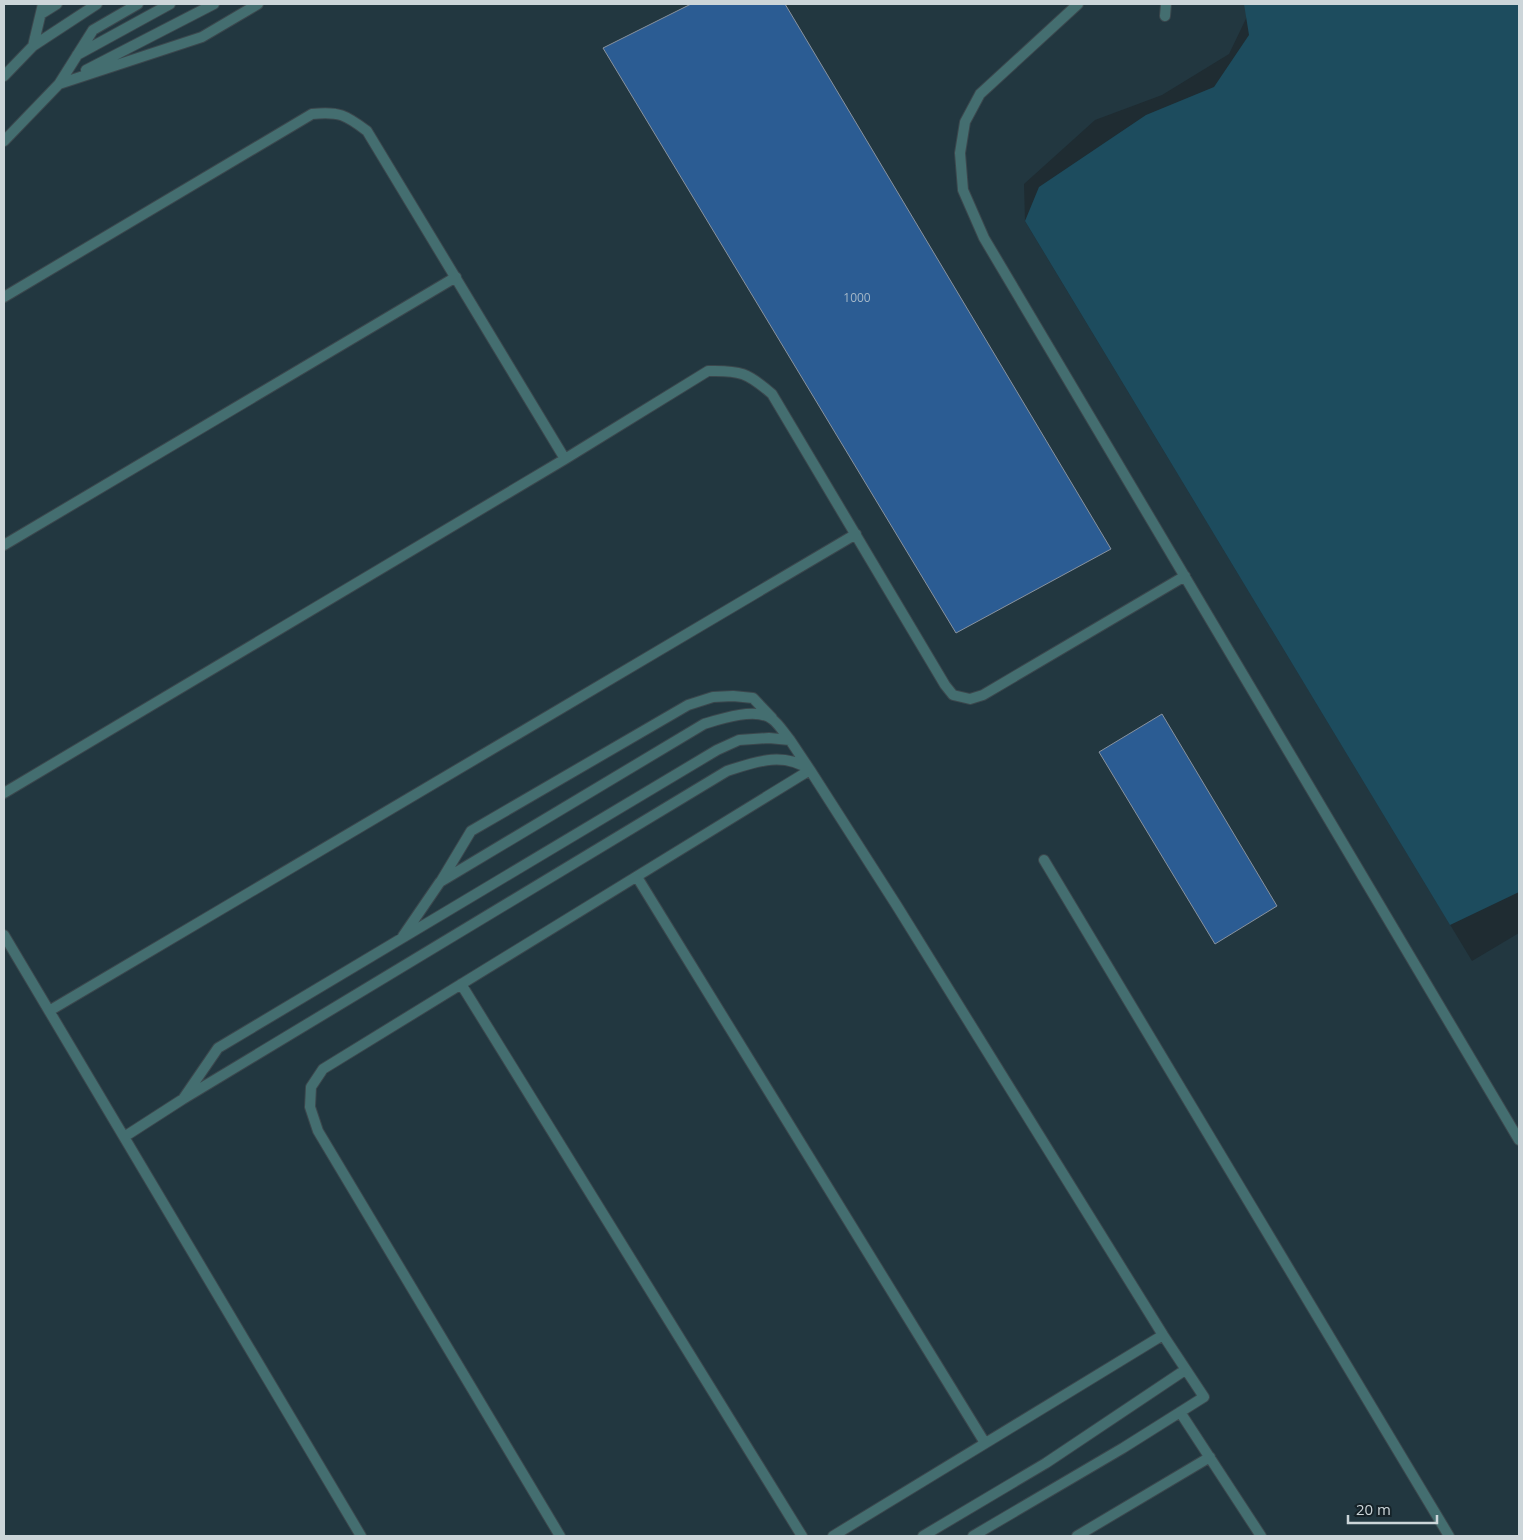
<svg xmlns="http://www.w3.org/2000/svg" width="1523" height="1540" font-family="'Open Sans',sans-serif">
	<rect width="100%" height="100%" fill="#1f2c32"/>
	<path fill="#223740" d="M 4,4 L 1253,4 L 1229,54 L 1162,95 L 1095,120 L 1024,184 L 1025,221 L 1472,961 L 1519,933 L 1519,1536 L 4,1536 Z"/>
	<path fill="#1d4c5e" d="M 1244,4 L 1519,4 L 1519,892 L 1450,925 L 1025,221 L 1039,187 L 1146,115 L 1214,87 L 1249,35 Z"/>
	<path fill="#2b5c93" stroke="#89939f" d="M 691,4 L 785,4 L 1111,549 L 956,633 L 603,48 Z
		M 1162,714 L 1277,906 L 1215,944 L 1099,752 Z"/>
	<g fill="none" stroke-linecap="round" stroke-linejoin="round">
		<defs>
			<path id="lane" d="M 1078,4 L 980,94 L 965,122 L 960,153 L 963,190 L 984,238 L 1519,1140
				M 41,14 L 57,4
				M 1165,16 L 1166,4
				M 33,46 L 43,4
				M 77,55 L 170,4
				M 86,70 L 214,4
				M 4,76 L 33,46 L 97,4
				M 59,84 L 202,37 L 258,4
				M 4,141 L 59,84 L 93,30 L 138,4
				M 4,297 L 312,114 C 339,111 346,115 367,131 L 565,459
				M 4,545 L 456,277
				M 4,793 L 565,459 L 708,371 C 740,370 748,373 772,394 L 945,685 L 953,695 L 970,699 L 983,695 L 1185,576
				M 1044,860 L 1449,1536
				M 637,877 L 985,1443
				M 441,881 L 471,831 L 688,705 L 713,697 L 733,696 L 753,698 L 772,718
				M 4,935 L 361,1536
				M 403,936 L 440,882 L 704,724 C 720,719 756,707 772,719 C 779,724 784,733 790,740
				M 461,984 L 802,1536
				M 49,1011 L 856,534
				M 183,1099 L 218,1048 L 717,750 L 739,740 L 769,738 L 790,740 L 810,770 L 323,1069 L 311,1087 L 310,1107 L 318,1131 L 560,1536
				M 124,1137 L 183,1099 L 727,771 C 755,762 783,751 810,770 L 897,906 L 1163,1335 L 1204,1397 L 1123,1448 L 973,1536
				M 1180,1412 L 1261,1536
				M 833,1536 L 1163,1335
				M 923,1536 L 1046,1463 L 1185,1370
				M 1077,1536 L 1210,1457"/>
		</defs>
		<use href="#lane" stroke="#3b474d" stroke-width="12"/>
		<use href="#lane" stroke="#446e70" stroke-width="10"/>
	</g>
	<g text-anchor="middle" stroke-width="5" stroke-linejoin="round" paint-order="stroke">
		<g font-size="12" fill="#a4b7c8">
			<text x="857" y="302">1000</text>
		</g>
	</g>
	<rect width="1523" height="1540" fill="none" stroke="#ccd5d9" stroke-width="10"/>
	<path d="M1348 1515v8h89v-8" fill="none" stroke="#ccd5d9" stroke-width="2.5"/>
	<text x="1356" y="1515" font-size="15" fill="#ccd5d9" stroke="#152228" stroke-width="4" paint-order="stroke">20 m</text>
</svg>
